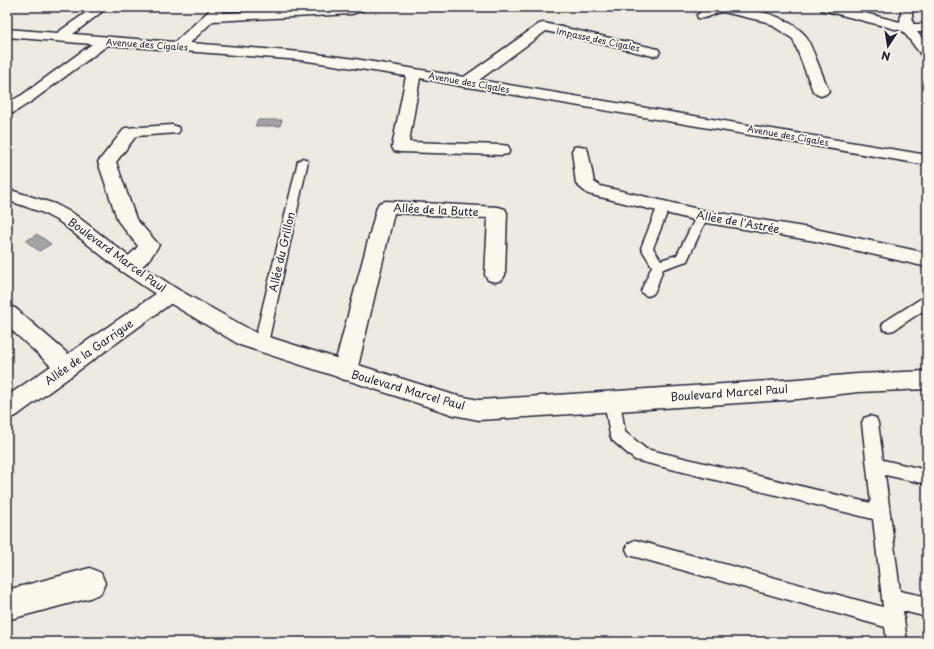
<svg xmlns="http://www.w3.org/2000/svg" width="934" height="649" font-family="'Playpen Sans',sans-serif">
	<rect width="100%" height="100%" fill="#eeeae2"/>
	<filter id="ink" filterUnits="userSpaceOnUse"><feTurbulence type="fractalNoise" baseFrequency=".025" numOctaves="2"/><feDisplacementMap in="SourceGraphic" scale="8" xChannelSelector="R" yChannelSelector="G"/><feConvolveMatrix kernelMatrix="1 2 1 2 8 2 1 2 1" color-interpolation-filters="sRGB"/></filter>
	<g filter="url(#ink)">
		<path fill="#a6a3a7" stroke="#716f7c" d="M 258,120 L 282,120 L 280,126 L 255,126 Z
			M 37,234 L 51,244 L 39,251 L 26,241 Z"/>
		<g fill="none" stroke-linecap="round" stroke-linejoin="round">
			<defs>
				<path id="lane" d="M 303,158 L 308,161 L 268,343 L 266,347 L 261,348 L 256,347 L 254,343 L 298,161 Z
					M 663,204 L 667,205 L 669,208 L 653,248 L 661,260 L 677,255 L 698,213 L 706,213 L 708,216 L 687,261 L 663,269 L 655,291 L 653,294 L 648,296 L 643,294 L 641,291 L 652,266 L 641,248 L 657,208 L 659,205 Z
					M 927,296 L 927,308 L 894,330 L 889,331 L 884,330 L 882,326 L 884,322 L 922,298 Z
					M 612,395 L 617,397 L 620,401 L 625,432 L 646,449 L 871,503 L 862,423 L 864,418 L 870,416 L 876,418 L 878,423 L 883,460 L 927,470 L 927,484 L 885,475 L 900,591 L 927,597 L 927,617 L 903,611 L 907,642 L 887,642 L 885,627 L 629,555 L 626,549 L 629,543 L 635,540 L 883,607 L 873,519 L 635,460 L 612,440 L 610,435 L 604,401 L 607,397 Z"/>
				<path id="street" d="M 94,7 L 108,7 L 73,34 L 175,42 L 213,7 L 225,7 L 221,13 L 366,7 L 364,10 L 352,14 L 213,21 L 190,43 L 301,52 L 355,59 L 464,77 L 539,24 L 544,23 L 658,49 L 660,52 L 658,55 L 653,56 L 546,31 L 479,80 L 927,155 L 927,165 L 468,87 L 465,87 L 420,78 L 409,142 L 502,145 L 508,146 L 510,150 L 508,154 L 502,155 L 400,152 L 394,151 L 392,147 L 406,76 L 301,60 L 108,45 L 32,101 L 13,113 L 7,115 L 7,103 L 22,95 L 92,44 L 7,37 L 7,29 L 57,33 Z
					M 708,7 C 740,7 780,10 804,34 C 810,40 824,80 829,91 L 826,94 L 821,96 L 816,94 L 813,91 L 793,39 L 767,22 L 723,12 C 714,12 708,20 698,18 L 697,15 Z
					M 820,7 L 841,7 L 900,22 L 902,7 L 914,7 L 912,14 L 913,24 L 927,24 L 927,32 L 917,32 L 927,44 L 927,57 L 922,56 L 903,31 L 822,10 Z
					M 172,125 L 178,127 L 180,130 L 178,133 L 136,136 L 116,162 L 136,219 L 159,245 C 150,259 139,276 121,271 L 118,266 C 123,258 133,254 138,246 L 118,221 L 98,162 L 125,128 Z
					M 580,146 L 586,147 L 588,151 L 594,182 L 600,186 L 702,210 L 815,229 L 927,253 L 927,267 L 815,241 L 702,222 L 588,194 L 576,184 L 572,151 L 574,147 Z
					M 386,201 L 498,207 L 505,209 L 507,213 L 505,275 L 502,280 L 495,282 L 488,280 L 485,275 L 488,218 L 394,213 L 357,371 L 353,377 L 345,380 L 337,377 L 333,371 L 377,207 L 379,203 Z
					M 170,287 L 177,289 L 181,294 L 177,299 L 16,416 L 7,419 L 7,396 L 51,366 L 7,326 L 7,306 L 15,308 L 68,354 L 163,289 Z
					M 90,568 L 101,573 L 105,583 L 101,593 L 90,598 L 7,620 L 7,590 Z"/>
				<path id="secondary" d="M 7,189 L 55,204 L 74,214 L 135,261 L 177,289 L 256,333 L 454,395 L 479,400 L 798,379 L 858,374 L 927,371 L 927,389 L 858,392 L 798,399 L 479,420 L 454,415 L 240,345 L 163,299 L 121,271 L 60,222 L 41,212 L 7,200 Z"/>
			</defs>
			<use href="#lane" stroke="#22223b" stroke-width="3"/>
			<use href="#street" stroke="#22223b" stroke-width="3"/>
			<use href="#secondary" stroke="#22223b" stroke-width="3"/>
			<use href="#lane" fill="#fbf7ec" fill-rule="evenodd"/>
			<use href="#street" fill="#fbf7ec" fill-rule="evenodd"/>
			<use href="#secondary" fill="#fbf7ec" fill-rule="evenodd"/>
		</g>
	</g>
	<g text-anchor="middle" stroke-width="3.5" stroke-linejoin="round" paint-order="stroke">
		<g font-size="9" fill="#22223b" stroke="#fbf7ec">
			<text transform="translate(598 40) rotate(12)" y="3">Impasse des Cigales</text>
			<text transform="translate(147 45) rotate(4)" y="3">Avenue des Cigales</text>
			<text transform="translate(469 83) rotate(10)" y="3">Avenue des Cigales</text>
			<text transform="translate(788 136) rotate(10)" y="3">Avenue des Cigales</text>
		</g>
		<g font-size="11" fill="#22223b" stroke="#fbf7ec">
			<text transform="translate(436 210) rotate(3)" y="4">Allée de la Butte</text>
			<text transform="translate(738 222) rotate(10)" y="4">Allée de l'Astrée</text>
			<text transform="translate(282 252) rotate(-77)" y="4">Allée du Grillon</text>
			<text transform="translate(117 255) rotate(36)" y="4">Boulevard Marcel Paul</text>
			<text transform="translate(89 352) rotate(-35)" y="4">Allée de la Garrigue</text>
			<text transform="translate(408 390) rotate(16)" y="4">Boulevard Marcel Paul</text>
			<text transform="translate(729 393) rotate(-4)" y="4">Boulevard Marcel Paul</text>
		</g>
	</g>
	<rect width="934" height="649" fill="none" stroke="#fbf7ec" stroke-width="24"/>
	<rect x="12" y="12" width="910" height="625" fill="none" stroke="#22223b" stroke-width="1.5" filter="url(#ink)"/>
	<g transform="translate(888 46) rotate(192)" stroke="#fbf7ec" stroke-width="3" paint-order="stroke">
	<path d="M0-3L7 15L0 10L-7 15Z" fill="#22223b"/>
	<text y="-6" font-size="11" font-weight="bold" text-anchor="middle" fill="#22223b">N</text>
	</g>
</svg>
